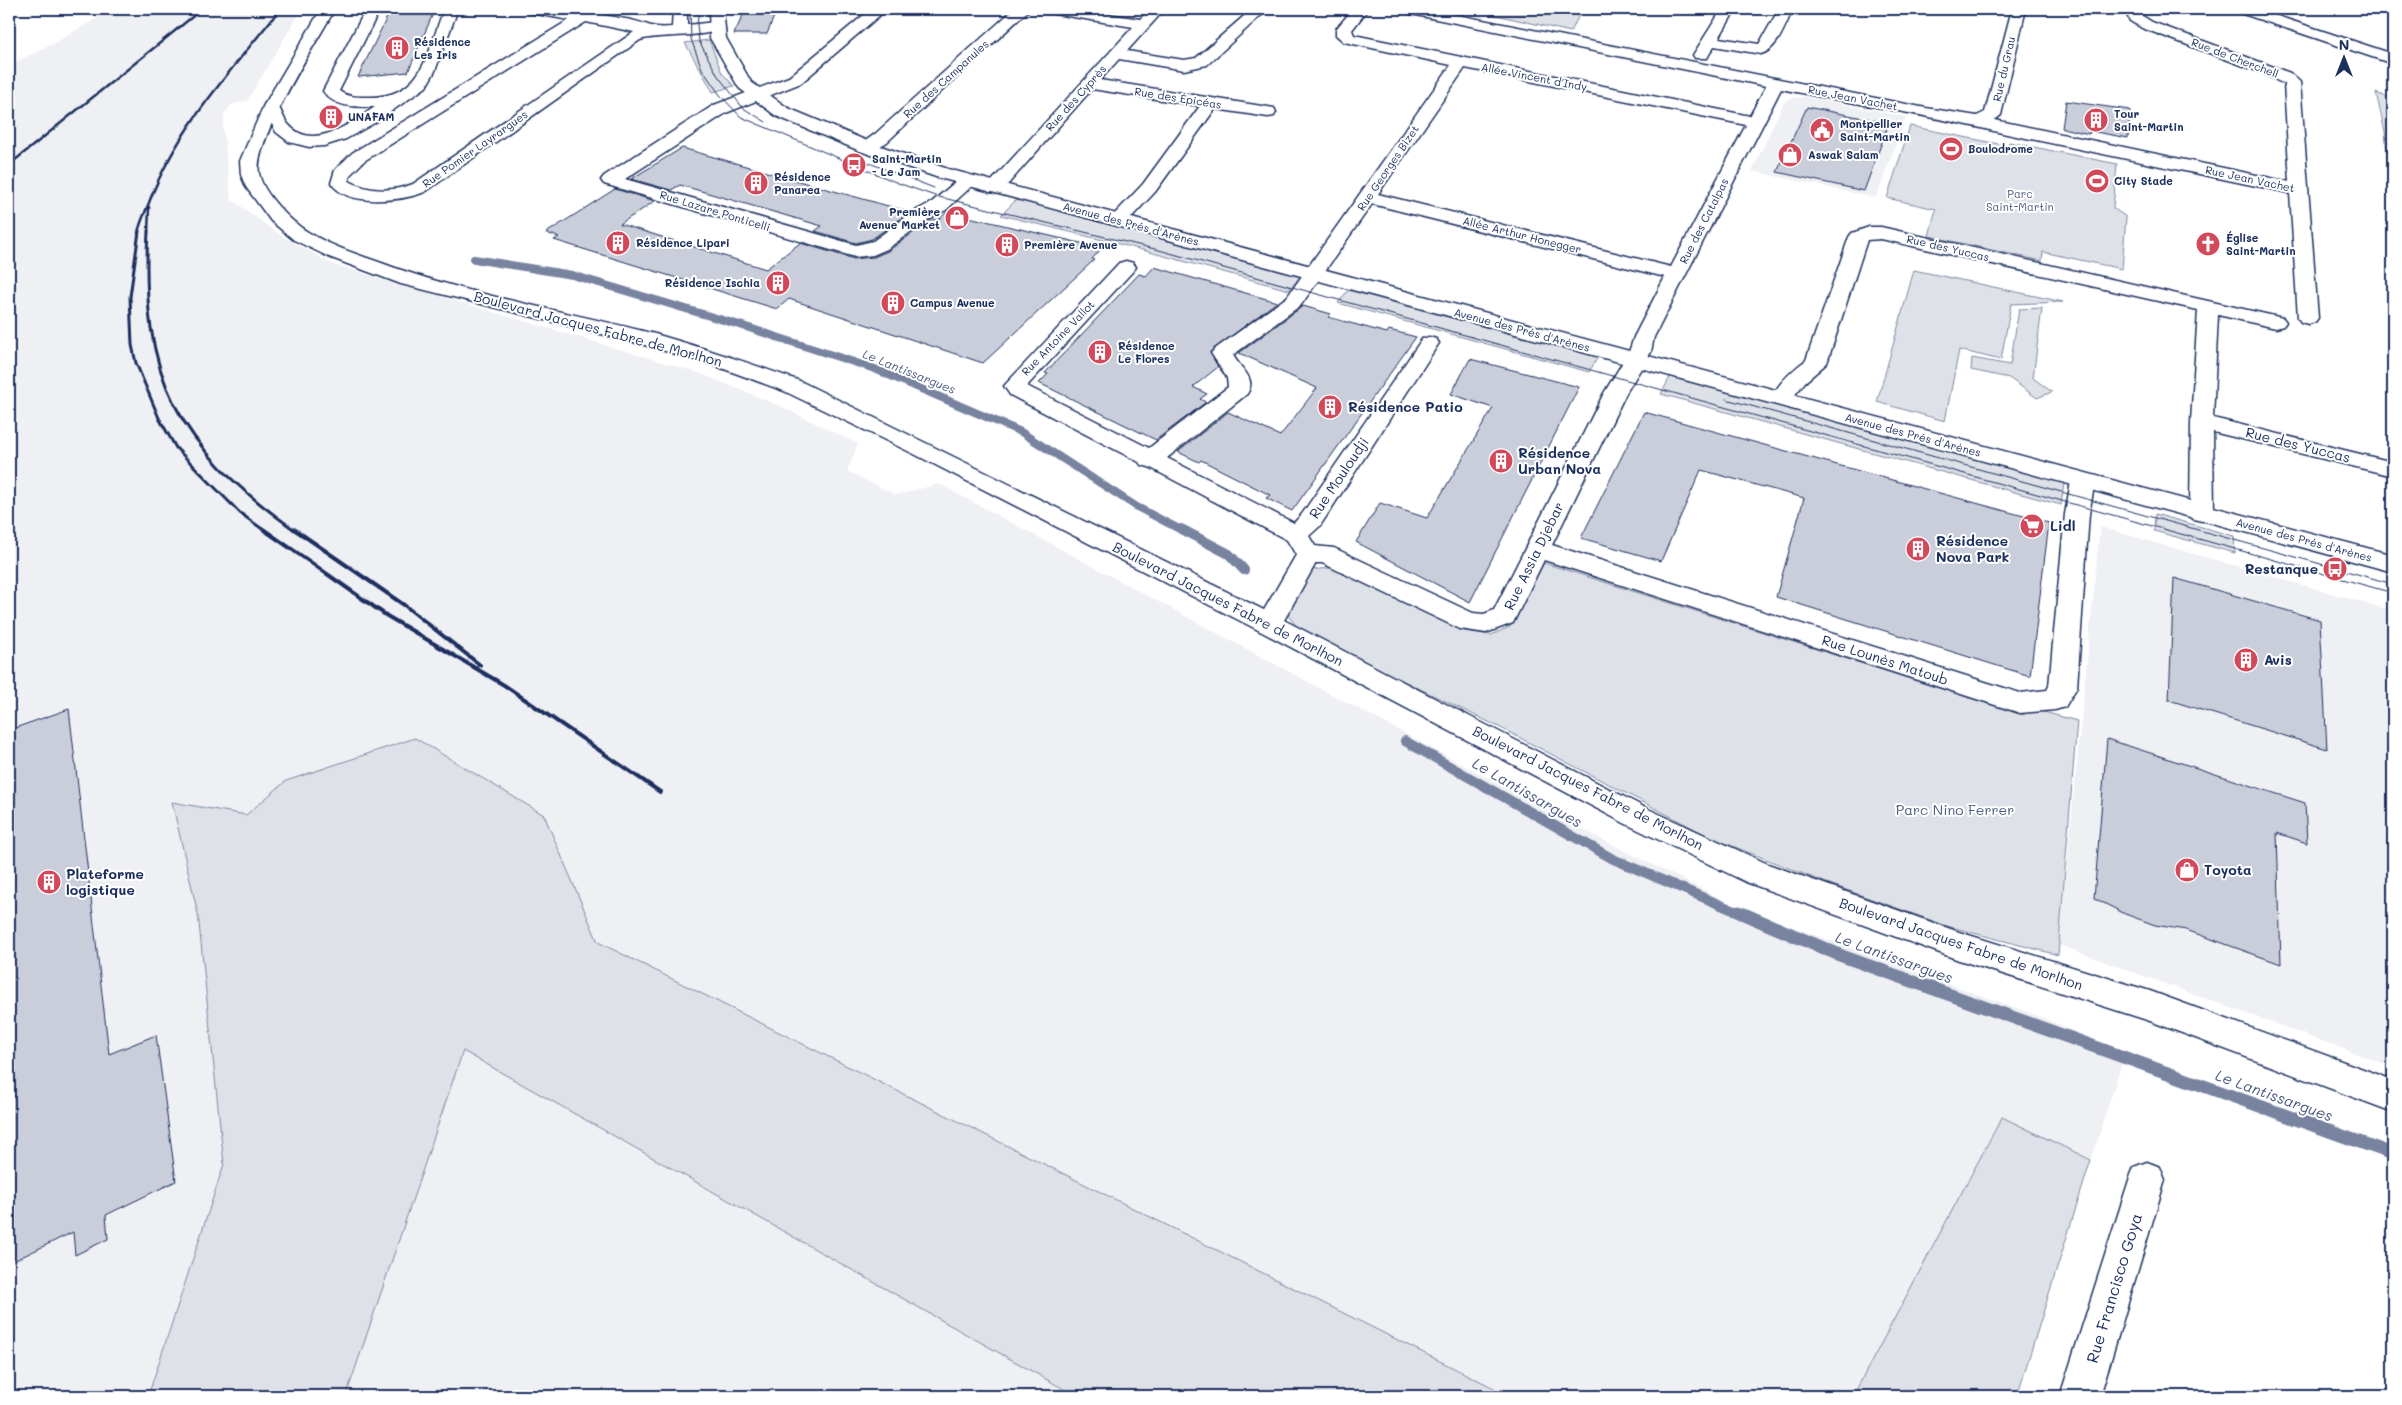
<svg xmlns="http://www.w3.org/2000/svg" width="2402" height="1405" font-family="Mali,sans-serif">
	<rect width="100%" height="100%" fill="#fff"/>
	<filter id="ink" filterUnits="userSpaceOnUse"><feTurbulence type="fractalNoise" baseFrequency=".02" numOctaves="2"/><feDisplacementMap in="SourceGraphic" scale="10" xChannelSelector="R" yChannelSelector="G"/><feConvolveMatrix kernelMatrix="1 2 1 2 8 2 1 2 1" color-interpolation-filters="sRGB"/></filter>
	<g filter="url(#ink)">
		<path fill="#eff0f4" d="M 113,9 L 302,9 L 247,101 L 232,104 L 224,114 L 223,128 L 231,199 L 280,235 L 332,264 L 699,373 L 780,406 L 858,444 L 847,471 L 896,495 L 939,484 L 1605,841 L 1740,908 L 2041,1017 L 2125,1053 L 2017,1396 L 9,1396 L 9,65 L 53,44 Z
			M 1807,97 L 1906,117 L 1876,198 L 1752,171 L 1784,102 L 1796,97 Z
			M 2100,527 L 2393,611 L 2393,1067 L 2059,945 Z"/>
		<path fill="#dee1e7" stroke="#7c88a2" d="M 1469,9 L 1552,9 L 1580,13 L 1571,32 Z
			M 709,40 L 722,73 L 734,86 L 713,92 L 685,43 Z
			M 2376,93 L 2393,99 L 2393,173 L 2389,172 L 2385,132 Z
			M 1910,126 L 2008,146 L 2009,142 L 2117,164 L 2113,208 L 2126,217 L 2122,269 L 2043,252 L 2042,261 L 1929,236 L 1936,209 L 1887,198 Z
			M 1016,200 L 1045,207 L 1300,277 L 1289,290 L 1135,248 L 1001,215 Z
			M 1914,270 L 2063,302 L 2011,304 L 2001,360 L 1959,350 L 1945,421 L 1877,402 Z
			M 1348,290 L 1598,357 L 1589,372 L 1338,303 Z
			M 2042,308 L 2033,378 L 2052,392 L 2037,398 L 2009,378 L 1971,370 L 1972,358 L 2010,365 L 2019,309 Z
			M 1670,377 L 2064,483 L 2061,505 L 1661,394 Z
			M 2155,514 L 2234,536 L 2235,553 L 2154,531 Z
			M 1544,563 L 2024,715 L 2026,707 L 2077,721 L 2058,955 L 1947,926 L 1824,882 L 1712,838 L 1497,726 L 1300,631 L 1286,613 L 1312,570 L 1336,567 L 1464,631 L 1491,635 L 1510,627 L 1538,570 Z
			M 415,738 L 544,815 L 598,942 L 1510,1396 L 1076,1396 L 463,1051 L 346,1396 L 148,1396 L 224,1164 L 198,914 L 172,802 L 246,815 L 286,781 Z
			M 2002,1117 L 2091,1160 L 2017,1396 L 1853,1396 Z"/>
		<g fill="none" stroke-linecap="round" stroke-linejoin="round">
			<path stroke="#77839f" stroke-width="8" d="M 474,259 L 572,275 L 743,326 L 875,369 L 1021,432 L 1137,507 L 1183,531"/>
			<path stroke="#77839f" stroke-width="10" d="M 1181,529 L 1229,554 L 1244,570
				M 1405,741 L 1613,859 L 1742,914"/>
			<path stroke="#77839f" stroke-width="13" d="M 1739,912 L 1842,956 L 2393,1154"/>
		</g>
		<path fill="#caceda" stroke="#1b2f5e" d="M 391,9 L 435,9 L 408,72 L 358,77 Z
			M 746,9 L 777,9 L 767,34 L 734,34 Z
			M 2066,101 L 2130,110 L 2128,138 L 2090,131 L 2089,134 L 2062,128 Z
			M 1807,107 L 1889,123 L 1864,191 L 1777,172 Z
			M 682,148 L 816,186 L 910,212 L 872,239 L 856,243 L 815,231 L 822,226 L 680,185 L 671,190 L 631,179 Z
			M 615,189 L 655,201 L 620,224 L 766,269 L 800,243 L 854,259 L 874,257 L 888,251 L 928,222 L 933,219 L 938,220 L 947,212 L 1102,248 L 1092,259 L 1094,260 L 983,363 L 789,299 L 777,309 L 554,240 L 559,237 L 546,233 Z
			M 1154,267 L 1277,302 L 1210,352 L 1218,367 L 1193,387 L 1207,394 L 1200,399 L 1206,402 L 1156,440 L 1039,383 L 1048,374 L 1045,373 L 1139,274 L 1146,276 Z
			M 1303,306 L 1331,314 L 1328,317 L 1387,333 L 1389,330 L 1416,337 L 1292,511 L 1266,498 L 1270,495 L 1201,460 L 1199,462 L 1178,452 L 1228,412 L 1280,436 L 1317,388 L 1239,353 Z
			M 1470,359 L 1579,387 L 1470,602 L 1356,542 L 1380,503 L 1427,518 L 1493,408 L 1451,394 Z
			M 1644,412 L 2049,523 L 2030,676 L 1776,597 L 1804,498 L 1701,470 L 1661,561 L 1581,538 Z
			M 2174,578 L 2320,620 L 2327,749 L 2169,700 Z
			M 69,709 L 109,1054 L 156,1035 L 176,1181 L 106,1215 L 108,1239 L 75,1255 L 73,1232 L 9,1263 L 9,730 Z
			M 2107,739 L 2305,803 L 2307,843 L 2277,833 L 2281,964 L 2186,930 L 2155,925 L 2125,914 L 2094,898 Z"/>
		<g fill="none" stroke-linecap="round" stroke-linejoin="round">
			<defs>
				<path id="minor" d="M 366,9 L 380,9 L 339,91 C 349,98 361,97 373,97 C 425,95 428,49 444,9 L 458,9 L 435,71 L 426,87 L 376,122 L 346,139 L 324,146 L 309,147 L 289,142 L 276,132 L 263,107 L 265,103 L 277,103 C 281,110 283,118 288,124 C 312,153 352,122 375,107 C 357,107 334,108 323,91 Z
					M 524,9 C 560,9 595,13 631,20 C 649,24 651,29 672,27 L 673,9 L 687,9 L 687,25 L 715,22 L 723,27 C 715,38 656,34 640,40 L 425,192 C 402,201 348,208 331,183 L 335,170 L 352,153 L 569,20 L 531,13 L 526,12 ZM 586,22 L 634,32 L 413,184 C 392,192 369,192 349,181 L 350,175 L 364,161 Z
					M 871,9 L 887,9 L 801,83 L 726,113 L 625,179 L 856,245 L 873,241 L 913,212 L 932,202 L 961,177 L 973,177 L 976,181 L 973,185 L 946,210 L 927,220 L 887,249 L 873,255 L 855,257 L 604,184 L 601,180 L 604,176 L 714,105 L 789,77 Z
					M 1014,9 L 1030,9 L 887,142 L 872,151 L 860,151 L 857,147 L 875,134 Z
					M 1042,9 L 1076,9 L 1140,19 L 1150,9 L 1165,9 L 1127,51 L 1184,60 L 1196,58 L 1252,9 L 1268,9 L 1207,65 L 1184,70 L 1119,59 L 1100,80 L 1268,107 L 1274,108 L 1276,112 L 1274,116 L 1268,117 L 1215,109 L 1155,192 L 1126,223 L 1112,223 L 1110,219 L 1143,184 L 1200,106 L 1092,89 L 1001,192 L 989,192 L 986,188 L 989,184 L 1133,27 L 1049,13 L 1044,12 Z
					M 1353,9 L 1368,9 L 1352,30 L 1354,35 L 1750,116 L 1766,86 L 1406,13 L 1399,9 L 1427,9 L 1926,108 L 1977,116 L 1985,112 L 2012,9 L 2026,9 L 2001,115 L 1995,120 L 2290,182 L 2284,84 L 2260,72 L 2142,28 L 2130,21 L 2124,9 L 2138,9 L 2141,15 L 2152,22 L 2290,73 L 2300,82 L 2318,318 L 2315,322 L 2308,324 L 2301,322 L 2298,318 L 2290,193 L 2002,133 C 1930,115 1855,104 1781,89 L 1654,337 L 1651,352 L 1626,393 L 1552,545 L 2020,693 L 2047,690 L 2049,686 L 2065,514 L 2071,481 L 2075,476 L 2083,473 L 2091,476 L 2095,481 L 2089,514 L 2077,687 L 2065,707 L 2055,710 L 2020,713 L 1544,560 L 1513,623 L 1486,633 L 1460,629 L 1322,563 L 1316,563 L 1278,631 L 1269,633 L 1260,631 L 1256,624 L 1296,555 L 1287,540 L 1149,467 L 1141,465 L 1139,462 L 1010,395 L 1004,386 L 1119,263 L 1126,261 L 1133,263 L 1136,267 L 1133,271 L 1027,386 L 1149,448 L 1228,387 L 1227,378 L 1211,353 L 1215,349 L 1287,297 L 1451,65 L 1344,42 L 1336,35 L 1336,29 ZM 1465,68 L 1746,125 L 1671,267 L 1378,194 ZM 1372,204 L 1665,277 L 1634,337 L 1629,352 L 1604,393 L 1494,610 L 1484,614 L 1473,613 L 1334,548 L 1315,546 L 1309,536 L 1320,526 L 1439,343 L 1436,339 L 1429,337 L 1422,339 L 1302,514 L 1294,523 L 1167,458 L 1247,394 C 1258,378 1239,368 1233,355 L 1301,305 Z
					M 1722,9 L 1736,9 L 1719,38 L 1759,44 L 1779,9 L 1793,9 C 1786,23 1778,50 1761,54 L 1714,46 L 1707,58 L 1695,58 L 1693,55 Z
					M 2235,9 L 2256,9 L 2393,54 L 2393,64 L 2237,12 Z
					M 1869,227 L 1881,227 L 2283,318 L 2286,322 L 2283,326 L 2276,328 L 2218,315 L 2213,418 L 2393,462 L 2393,476 L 2213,432 L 2214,513 L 2211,519 L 2202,521 L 2193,519 L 2190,513 L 2191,422 L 2198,310 L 1881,239 L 1867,240 L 1827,363 L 1805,382 L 1794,396 L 1786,398 L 1778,396 L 1775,391 C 1784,378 1794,369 1806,360 L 1849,237 L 1852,233 Z
					M 2147,1162 L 2160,1167 L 2165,1180 L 2100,1396 L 2060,1396 L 2129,1180 L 2134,1167 Z"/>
				<path id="primary" d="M 321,9 L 335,9 C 317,41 253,141 259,173 C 262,193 291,222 308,232 C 329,245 353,253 376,261 C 466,295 562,310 655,334 C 704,348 752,364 800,381 L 1278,617 L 1644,807 L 1768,864 L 1959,932 L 2150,991 L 2393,1080 L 2393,1112 L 2150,1021 L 1959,960 L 1746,882 L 1624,823 L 1260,631 L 916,455 L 784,391 L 713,365 L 641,344 L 401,284 L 329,257 L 294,240 L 271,221 L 246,187 L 241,175 L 240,161 L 263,107 Z
					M 709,9 L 723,9 L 726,38 L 751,82 L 788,108 L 872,143 L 948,169 L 2393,555 L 2393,572 L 936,177 L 860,151 L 776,116 L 739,88 L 710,38 Z"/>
			</defs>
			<use href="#minor" stroke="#1b2f5e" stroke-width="3"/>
			<use href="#primary" stroke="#1b2f5e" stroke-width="3"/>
			<use href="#minor" fill="#fff" fill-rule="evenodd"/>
			<use href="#primary" fill="#fff" fill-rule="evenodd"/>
			<path stroke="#1b2f5e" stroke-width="1" d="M 690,9 L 691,39 L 702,69 L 720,95 L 741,117 L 898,183 L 935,196 L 1159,250 L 2393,593
				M 699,9 L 697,25 L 699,41 L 718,76 L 743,108 L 766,122
				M 864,161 L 934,188
				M 1726,399 L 2393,584"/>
			<path stroke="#1b2f5e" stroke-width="2.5" d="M 9,165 L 202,9
				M 138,233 C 140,222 146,211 150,200 C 178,127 232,70 280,9
				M 148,233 L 149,207"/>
			<path stroke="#1b2f5e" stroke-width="3" d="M 139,231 L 130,297 L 132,345 L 136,363 L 159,418 L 176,448 L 240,513 L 265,531
				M 148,231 C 140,378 177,446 296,531"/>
			<path stroke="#1b2f5e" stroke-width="4" d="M 263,529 L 387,616 L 504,685 L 660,792
				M 294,529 L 404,605 L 480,665"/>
		</g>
	</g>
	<defs>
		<symbol id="building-disc" viewBox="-11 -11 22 22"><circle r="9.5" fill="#d1495b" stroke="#fff"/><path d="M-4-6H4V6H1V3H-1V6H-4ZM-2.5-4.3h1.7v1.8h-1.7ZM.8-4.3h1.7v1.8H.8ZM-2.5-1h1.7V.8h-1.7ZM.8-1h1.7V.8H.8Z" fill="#fff"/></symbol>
		<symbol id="civic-disc" viewBox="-11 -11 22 22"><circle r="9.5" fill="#d1495b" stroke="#fff"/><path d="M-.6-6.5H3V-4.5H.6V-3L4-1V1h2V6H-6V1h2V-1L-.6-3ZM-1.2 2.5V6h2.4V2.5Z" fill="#fff"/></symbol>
		<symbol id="stadium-disc" viewBox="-11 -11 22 22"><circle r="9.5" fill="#d1495b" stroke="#fff"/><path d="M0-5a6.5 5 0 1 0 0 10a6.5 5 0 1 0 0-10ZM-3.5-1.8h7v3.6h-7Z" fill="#fff"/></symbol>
		<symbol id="shop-disc" viewBox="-11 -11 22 22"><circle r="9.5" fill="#d1495b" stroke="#fff"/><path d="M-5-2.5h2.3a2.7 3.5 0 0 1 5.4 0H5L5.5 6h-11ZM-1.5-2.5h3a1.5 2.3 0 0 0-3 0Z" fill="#fff"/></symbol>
		<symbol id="bus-disc" viewBox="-11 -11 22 22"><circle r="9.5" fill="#d1495b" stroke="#fff"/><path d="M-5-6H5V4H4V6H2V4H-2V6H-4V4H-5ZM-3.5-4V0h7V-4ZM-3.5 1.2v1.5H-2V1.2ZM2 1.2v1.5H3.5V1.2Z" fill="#fff"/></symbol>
		<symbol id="church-disc" viewBox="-11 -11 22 22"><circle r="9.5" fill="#d1495b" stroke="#fff"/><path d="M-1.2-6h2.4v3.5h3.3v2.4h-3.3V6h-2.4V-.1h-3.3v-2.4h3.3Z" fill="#fff"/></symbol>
		<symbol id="supermarket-disc" viewBox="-11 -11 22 22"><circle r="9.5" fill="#d1495b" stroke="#fff"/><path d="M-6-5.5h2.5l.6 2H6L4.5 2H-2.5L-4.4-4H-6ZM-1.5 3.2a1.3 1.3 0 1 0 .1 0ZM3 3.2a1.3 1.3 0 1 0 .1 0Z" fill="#fff"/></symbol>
	</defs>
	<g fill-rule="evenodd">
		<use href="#building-disc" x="383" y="34" width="28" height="28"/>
		<use href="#building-disc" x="317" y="103" width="28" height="28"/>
		<use href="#building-disc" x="2082" y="106" width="28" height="28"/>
		<use href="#civic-disc" x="1808" y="116" width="28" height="28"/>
		<use href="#stadium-disc" x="1937" y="135" width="28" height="28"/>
		<use href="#shop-disc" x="1776" y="141" width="28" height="28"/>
		<use href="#bus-disc" x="840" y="151" width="28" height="28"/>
		<use href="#stadium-disc" x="2083" y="167" width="28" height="28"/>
		<use href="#building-disc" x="742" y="169" width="28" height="28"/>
		<use href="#shop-disc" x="943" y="204" width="28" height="28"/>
		<use href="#building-disc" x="604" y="229" width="28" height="28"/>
		<use href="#church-disc" x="2194" y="230" width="28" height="28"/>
		<use href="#building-disc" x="993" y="231" width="28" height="28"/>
		<use href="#building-disc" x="764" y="269" width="28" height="28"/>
		<use href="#building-disc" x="879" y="289" width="28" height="28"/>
		<use href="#building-disc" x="1086" y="338" width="28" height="28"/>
		<use href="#building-disc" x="1316" y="393" width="28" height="28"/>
		<use href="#building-disc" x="1487" y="447" width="28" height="28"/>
		<use href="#supermarket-disc" x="2018" y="512" width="28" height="28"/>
		<use href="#building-disc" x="1904" y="535" width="28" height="28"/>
		<use href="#bus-disc" x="2321" y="555" width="28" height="28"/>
		<use href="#building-disc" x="2232" y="646" width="28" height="28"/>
		<use href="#shop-disc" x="2173" y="856" width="28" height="28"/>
		<use href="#building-disc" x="35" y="868" width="28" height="28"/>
	</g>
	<g text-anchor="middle" stroke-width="4" stroke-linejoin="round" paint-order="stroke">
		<g font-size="11" font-weight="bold" fill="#1b2f5e" stroke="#fff" text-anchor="start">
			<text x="414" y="46">Résidence<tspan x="414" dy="13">Les Iris</tspan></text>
			<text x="2114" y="118">Tour<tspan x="2114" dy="13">Saint-Martin</tspan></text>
			<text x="348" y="121">UNAFAM</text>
			<text x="1840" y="128">Montpellier<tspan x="1840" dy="13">Saint-Martin</tspan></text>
			<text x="1968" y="153">Boulodrome</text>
			<text x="1808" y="159">Aswak Salam</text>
			<text x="872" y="163">Saint-Martin<tspan x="872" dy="13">- Le Jam</tspan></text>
			<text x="774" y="181">Résidence<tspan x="774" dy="13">Panarea</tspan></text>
			<text x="2114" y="185">City Stade</text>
			<text x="940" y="216" text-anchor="end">Première<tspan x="940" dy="13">Avenue Market</tspan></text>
			<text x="2226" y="242">Église<tspan x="2226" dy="13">Saint-Martin</tspan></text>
			<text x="636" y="247">Résidence Lipari</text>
			<text x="1024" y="249">Première Avenue</text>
			<text x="760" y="287" text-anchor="end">Résidence Ischia</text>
			<text x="910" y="307">Campus Avenue</text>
			<text x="1118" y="350">Résidence<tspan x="1118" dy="13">Le Flores</tspan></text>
		</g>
		<g font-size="11" fill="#1b2f5e" stroke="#fff">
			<text transform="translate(2235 58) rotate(21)" y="4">Rue de Cherchell</text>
			<text transform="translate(2004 69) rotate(-77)" y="4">Rue du Grau</text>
			<text transform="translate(1534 77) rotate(11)" y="4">Allée Vincent d'Indy</text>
			<text transform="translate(946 79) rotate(-42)" y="4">Rue des Campanules</text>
			<text transform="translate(1076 98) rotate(-48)" y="4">Rue des Cyprès</text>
			<text transform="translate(1178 98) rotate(9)" y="4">Rue des Épicéas</text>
			<text transform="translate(1853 98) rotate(11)" y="4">Rue Jean Vachet</text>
			<text transform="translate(475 149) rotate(-35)" y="4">Rue Pomier Layrargues</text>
			<text transform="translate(1388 168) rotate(-56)" y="4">Rue Georges Bizet</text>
			<text transform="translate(2250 179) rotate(12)" y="4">Rue Jean Vachet</text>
			<text transform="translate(715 211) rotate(17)" y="4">Rue Lazare Ponticelli</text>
			<text transform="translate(1704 221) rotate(-63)" y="4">Rue des Catalpas</text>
			<text transform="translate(1131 224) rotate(15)" y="4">Avenue des Prés d'Arènes</text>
			<text transform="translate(1522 235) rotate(14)" y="4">Allée Arthur Honegger</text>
			<text transform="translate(1948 248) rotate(13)" y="4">Rue des Yuccas</text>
			<text transform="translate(1522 330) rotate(15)" y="4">Avenue des Prés d'Arènes</text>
			<text transform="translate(1058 338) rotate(-46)" y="4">Rue Antoine Vallot</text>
			<text transform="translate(1913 435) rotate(15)" y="4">Avenue des Prés d'Arènes</text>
			<text transform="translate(2304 540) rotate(15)" y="4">Avenue des Prés d'Arènes</text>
		</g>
		<g font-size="11" fill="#4c5c80" stroke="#fff">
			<text x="2020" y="198">Parc<tspan x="2020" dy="13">Saint-Martin</tspan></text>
		</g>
		<g font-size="12" font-style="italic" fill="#49597e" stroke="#fff">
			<text transform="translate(909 372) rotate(22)" y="4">Le Lantissargues</text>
		</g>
		<g font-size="14" fill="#1b2f5e" stroke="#fff">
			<text transform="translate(598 329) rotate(15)" y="5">Boulevard Jacques Fabre de Morlhon</text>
			<text transform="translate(2298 445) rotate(14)" y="5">Rue des Yuccas</text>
			<text transform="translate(1339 478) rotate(-56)" y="5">Rue Mouloudji</text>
			<text transform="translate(1534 556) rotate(-64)" y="5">Rue Assia Djebar</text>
			<text transform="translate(1228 604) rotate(27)" y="5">Boulevard Jacques Fabre de Morlhon</text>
			<text transform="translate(1885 660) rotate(18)" y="5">Rue Lounès Matoub</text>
			<text transform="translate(1588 788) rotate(27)" y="5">Boulevard Jacques Fabre de Morlhon</text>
			<text transform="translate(1961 944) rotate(19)" y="5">Boulevard Jacques Fabre de Morlhon</text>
		</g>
		<g font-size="14" font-weight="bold" fill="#1b2f5e" stroke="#fff" text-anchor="start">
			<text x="1348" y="412">Résidence Patio</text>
			<text x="1518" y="458">Résidence<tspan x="1518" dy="16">Urban Nova</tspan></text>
			<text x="2050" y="531">Lidl</text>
			<text x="1936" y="546">Résidence<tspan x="1936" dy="16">Nova Park</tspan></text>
			<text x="2318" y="574" text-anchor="end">Restanque</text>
			<text x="2264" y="665">Avis</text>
			<text x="2204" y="875">Toyota</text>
			<text x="66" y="879">Plateforme<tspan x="66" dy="16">logistique</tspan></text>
		</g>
		<g font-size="14" fill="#4c5c80" stroke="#fff">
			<text x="1955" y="815">Parc Nino Ferrer</text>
		</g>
		<g font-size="15" font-style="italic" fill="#49597e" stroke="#fff">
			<text transform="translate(1527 793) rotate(30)" y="5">Le Lantissargues</text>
			<text transform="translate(1894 958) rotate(20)" y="5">Le Lantissargues</text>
			<text transform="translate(2274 1096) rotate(20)" y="5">Le Lantissargues</text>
		</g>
		<g font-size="16" fill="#1b2f5e" stroke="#fff">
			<text transform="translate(2114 1288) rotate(-73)" y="6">Rue Francisco Goya</text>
		</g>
	</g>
	<rect width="2402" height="1405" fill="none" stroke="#fff" stroke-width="30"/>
	<rect x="15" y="15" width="2372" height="1375" fill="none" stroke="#1b2f5e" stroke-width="2" filter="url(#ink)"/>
	<g transform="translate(2344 58)" stroke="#ffffff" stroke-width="4" paint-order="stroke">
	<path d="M0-4L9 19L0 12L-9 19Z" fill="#1b2f5e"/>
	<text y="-8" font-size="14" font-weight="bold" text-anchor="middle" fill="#1b2f5e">N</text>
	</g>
</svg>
